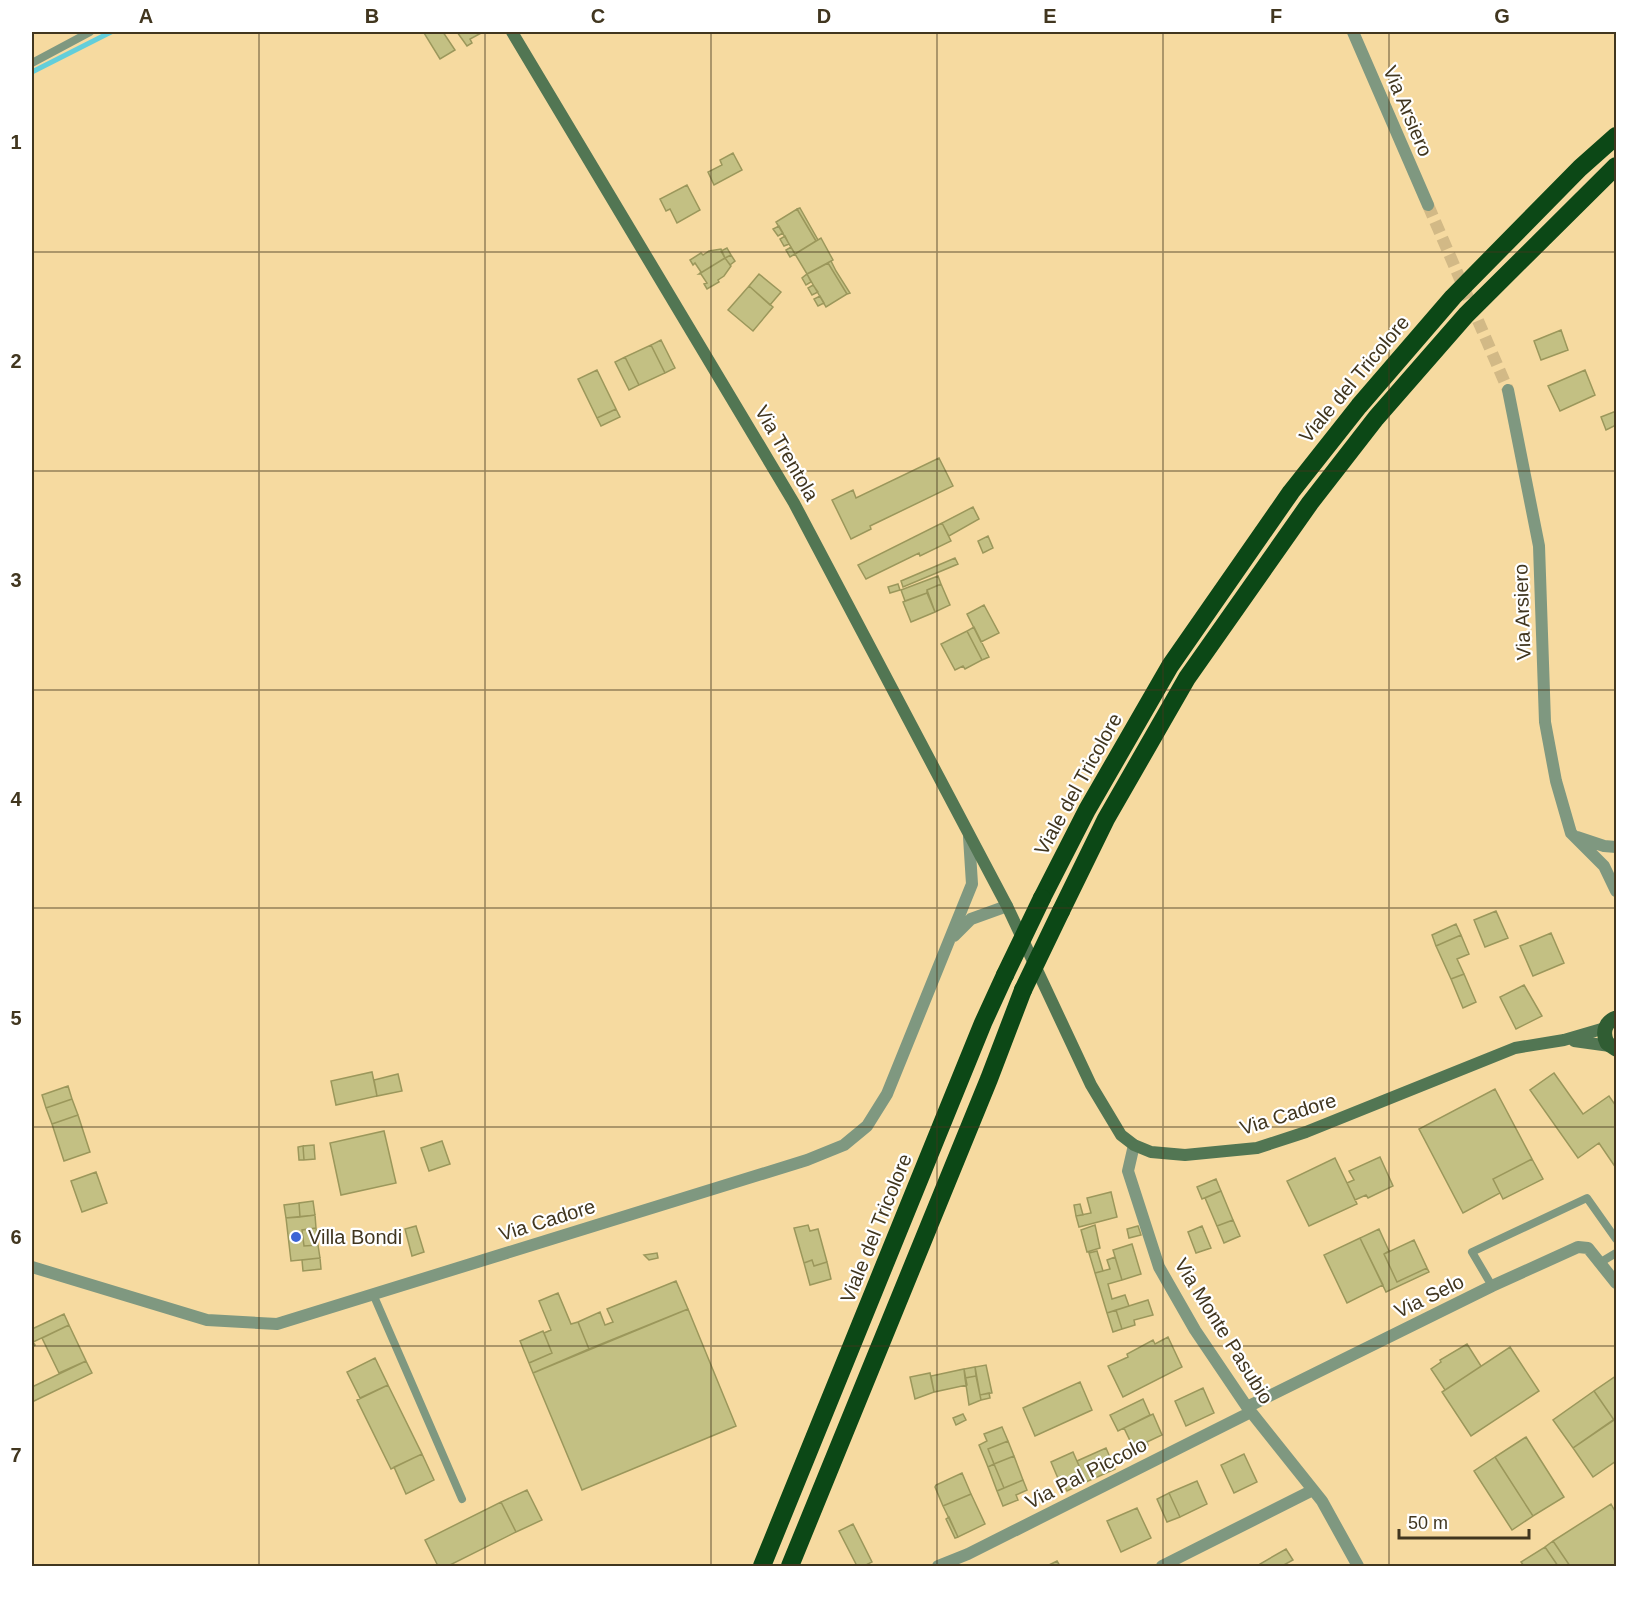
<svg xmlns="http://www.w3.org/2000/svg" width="1648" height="1598" font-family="Helvetica,sans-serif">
	<rect width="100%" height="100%" fill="#f6daa0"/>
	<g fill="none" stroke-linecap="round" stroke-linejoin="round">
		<path stroke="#63ceda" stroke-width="5" d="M 32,72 L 111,32"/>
	</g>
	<path fill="#c3c083" stroke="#9b975b" stroke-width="1.5" d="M 427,32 L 443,32 L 455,50 L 440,59 L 424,33 Z
		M 457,32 L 483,32 L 470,39 L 472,43 L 467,46 Z
		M 733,153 L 742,170 L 714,185 L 708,172 L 722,165 L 720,160 Z
		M 687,185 L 700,210 L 677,223 L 670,209 L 666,211 L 660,199 Z
		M 800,208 L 818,240 L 816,241 L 797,209 Z
		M 797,209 L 816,241 L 795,254 L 776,222 Z
		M 779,226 L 783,233 L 778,236 L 773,229 Z
		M 785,236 L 789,244 L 784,246 L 780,239 Z
		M 821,238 L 833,260 L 807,274 L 795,254 Z
		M 791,247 L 795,254 L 790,257 L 786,250 Z
		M 727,248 L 731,255 L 725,258 L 721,251 Z
		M 721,249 L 725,258 L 699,274 L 701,272 L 695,263 L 693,265 L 690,260 L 701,253 L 703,255 L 709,251 Z
		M 731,255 L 735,261 L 730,265 L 725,258 Z
		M 725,258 L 731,266 L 724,276 L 718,280 L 719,282 L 707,289 L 704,284 L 707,283 L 701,274 L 699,274 Z
		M 831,261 L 836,271 L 850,293 L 847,294 L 828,263 Z
		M 828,263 L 847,294 L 826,307 L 807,274 Z
		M 759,274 L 781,292 L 770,305 L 749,286 Z
		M 807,274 L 811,282 L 806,285 L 802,278 Z
		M 813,285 L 818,292 L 812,295 L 808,288 Z
		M 749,286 L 773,307 L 753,331 L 728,310 Z
		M 820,296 L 824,303 L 818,306 L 814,299 Z
		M 1561,330 L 1568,350 L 1541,360 L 1534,341 Z
		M 661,340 L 675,368 L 665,373 L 651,345 Z
		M 651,345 L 665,373 L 639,385 L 625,357 Z
		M 625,357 L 639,385 L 629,390 L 615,362 Z
		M 597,370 L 616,409 L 597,418 L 578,379 Z
		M 1585,370 L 1595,395 L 1560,411 L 1548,386 Z
		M 616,409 L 620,417 L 601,426 L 597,418 Z
		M 1616,411 L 1616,425 L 1606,430 L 1601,417 Z
		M 939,458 L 953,486 L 870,526 L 871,529 L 851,539 L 832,500 L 853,490 L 856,498 Z
		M 973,507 L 979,519 L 949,536 L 942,523 Z
		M 942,523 L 951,541 L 920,556 L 919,553 L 866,579 L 858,565 Z
		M 988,536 L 993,548 L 983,553 L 978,541 Z
		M 955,558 L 958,564 L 903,587 L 901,581 Z
		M 938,576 L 941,584 L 927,590 L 927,593 L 905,601 L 901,590 Z
		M 898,584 L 900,590 L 890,593 L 888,587 Z
		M 941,584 L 950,605 L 935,612 L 927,590 Z
		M 927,593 L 935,612 L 911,622 L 903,602 Z
		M 984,605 L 999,633 L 981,642 L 967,614 Z
		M 974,627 L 989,657 L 982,660 L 967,631 Z
		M 967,631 L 982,660 L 965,669 L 963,666 L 955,670 L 941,644 Z
		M 1496,911 L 1508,938 L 1485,947 L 1474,920 Z
		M 1456,924 L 1461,935 L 1436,946 L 1432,935 Z
		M 1551,933 L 1564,963 L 1533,976 L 1520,946 Z
		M 1461,935 L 1469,954 L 1457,959 L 1464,974 L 1451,979 L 1436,946 Z
		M 1464,974 L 1476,1002 L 1463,1008 L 1451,979 Z
		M 1524,985 L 1542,1016 L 1516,1029 L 1500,997 Z
		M 372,1072 L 377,1096 L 336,1105 L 331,1081 Z
		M 1554,1073 L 1583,1114 L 1609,1096 L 1616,1106 L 1616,1168 L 1599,1143 L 1578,1158 L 1530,1090 Z
		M 398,1074 L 402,1091 L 377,1096 L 374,1080 Z
		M 68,1086 L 72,1099 L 46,1108 L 42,1095 Z
		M 1495,1089 L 1532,1159 L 1493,1179 L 1500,1193 L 1463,1213 L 1419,1129 Z
		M 72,1099 L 78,1115 L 52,1124 L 46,1108 Z
		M 78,1115 L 90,1152 L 64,1161 L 52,1124 Z
		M 384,1131 L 396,1183 L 341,1195 L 330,1143 Z
		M 442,1141 L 450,1164 L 429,1171 L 421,1148 Z
		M 314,1145 L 315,1159 L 304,1160 L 303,1146 Z
		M 303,1146 L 304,1160 L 299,1160 L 298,1147 Z
		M 1380,1157 L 1393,1186 L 1368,1198 L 1366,1195 L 1355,1200 L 1347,1183 L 1354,1180 L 1349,1171 Z
		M 1335,1158 L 1357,1204 L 1309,1226 L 1287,1181 Z
		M 1532,1159 L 1543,1179 L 1503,1199 L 1493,1179 Z
		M 96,1172 L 107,1203 L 82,1212 L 71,1181 Z
		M 1216,1179 L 1221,1191 L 1202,1199 L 1197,1187 Z
		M 1221,1191 L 1233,1220 L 1217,1226 L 1205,1198 Z
		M 1111,1192 L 1117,1217 L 1079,1227 L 1076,1216 L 1091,1213 L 1087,1198 Z
		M 313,1201 L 315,1215 L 300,1217 L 299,1203 Z
		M 299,1203 L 300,1217 L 286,1218 L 284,1205 Z
		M 1080,1204 L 1083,1215 L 1076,1216 L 1074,1205 Z
		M 315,1215 L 316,1228 L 302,1230 L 304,1246 L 318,1245 L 320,1258 L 291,1261 L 286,1218 Z
		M 1233,1220 L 1240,1236 L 1224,1243 L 1217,1226 Z
		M 808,1225 L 810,1231 L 818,1229 L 827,1262 L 814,1266 L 812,1260 L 804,1263 L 794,1228 Z
		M 1095,1225 L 1100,1248 L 1087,1252 L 1081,1230 Z
		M 416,1226 L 424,1252 L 412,1256 L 405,1229 Z
		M 1138,1226 L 1141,1235 L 1129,1238 L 1127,1229 Z
		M 1202,1226 L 1211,1248 L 1196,1253 L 1188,1232 Z
		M 316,1228 L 318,1245 L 304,1246 L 302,1230 Z
		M 1379,1229 L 1389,1251 L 1384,1254 L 1397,1282 L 1427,1268 L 1429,1272 L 1386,1292 L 1360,1238 Z
		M 1360,1238 L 1383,1285 L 1347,1303 L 1324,1255 Z
		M 1414,1240 L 1427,1268 L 1397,1282 L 1384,1254 Z
		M 1132,1244 L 1141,1274 L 1122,1280 L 1113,1250 Z
		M 1097,1251 L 1103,1271 L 1095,1273 L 1089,1253 Z
		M 657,1253 L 658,1258 L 649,1260 L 644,1255 Z
		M 1115,1257 L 1122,1280 L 1108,1284 L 1112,1299 L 1125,1295 L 1129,1306 L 1107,1313 L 1095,1273 L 1110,1269 L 1107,1260 Z
		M 320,1258 L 321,1269 L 303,1271 L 302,1260 Z
		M 812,1260 L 814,1266 L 827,1262 L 831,1279 L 810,1285 L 804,1263 Z
		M 676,1281 L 688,1309 L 589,1349 L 578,1322 L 600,1312 L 605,1325 L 613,1322 L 607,1309 Z
		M 558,1293 L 571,1324 L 578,1322 L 589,1349 L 533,1373 L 529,1363 L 552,1353 L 544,1333 L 551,1330 L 539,1301 Z
		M 1148,1300 L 1153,1315 L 1134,1320 L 1135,1325 L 1122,1329 L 1116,1310 Z
		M 688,1309 L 736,1426 L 582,1490 L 533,1373 Z
		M 1116,1310 L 1122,1329 L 1113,1332 L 1107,1313 Z
		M 64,1314 L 69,1325 L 33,1342 L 35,1345 L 32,1347 L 32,1329 Z
		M 69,1325 L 86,1361 L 59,1373 L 42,1338 Z
		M 543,1331 L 552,1353 L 529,1363 L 520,1341 Z
		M 1168,1337 L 1182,1367 L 1123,1397 L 1108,1366 L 1128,1357 L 1127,1354 L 1153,1340 L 1155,1344 Z
		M 1467,1344 L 1481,1366 L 1445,1390 L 1431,1369 L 1441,1362 L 1440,1360 Z
		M 1510,1347 L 1539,1391 L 1471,1436 L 1442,1392 Z
		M 375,1358 L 388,1385 L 360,1398 L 347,1372 Z
		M 86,1361 L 92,1373 L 32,1402 L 32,1387 Z
		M 986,1365 L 992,1393 L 980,1395 L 975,1367 Z
		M 975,1367 L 976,1376 L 965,1378 L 964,1369 Z
		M 964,1369 L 967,1385 L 934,1392 L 931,1376 Z
		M 930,1373 L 934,1392 L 915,1399 L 910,1377 Z
		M 976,1376 L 981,1400 L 969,1405 L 965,1378 Z
		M 1616,1376 L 1616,1418 L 1614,1420 L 1594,1391 Z
		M 1080,1382 L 1092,1410 L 1035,1436 L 1023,1408 Z
		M 388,1385 L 422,1454 L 391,1469 L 357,1400 Z
		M 1203,1388 L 1214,1413 L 1186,1426 L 1175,1401 Z
		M 1594,1391 L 1614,1420 L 1573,1448 L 1553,1420 Z
		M 989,1393 L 990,1398 L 981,1400 L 980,1395 Z
		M 1143,1399 L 1150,1415 L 1118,1431 L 1110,1415 Z
		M 963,1414 L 966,1420 L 956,1425 L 953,1418 Z
		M 1153,1414 L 1162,1435 L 1147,1442 L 1148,1445 L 1135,1451 L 1124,1428 Z
		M 1616,1418 L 1616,1461 L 1593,1477 L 1573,1448 Z
		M 1002,1427 L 1008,1441 L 988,1449 L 994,1464 L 988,1467 L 979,1445 L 987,1441 L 984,1434 Z
		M 1526,1437 L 1564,1497 L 1533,1516 L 1495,1457 Z
		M 1008,1441 L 1014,1456 L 994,1464 L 988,1449 Z
		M 1106,1448 L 1115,1469 L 1086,1482 L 1077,1461 Z
		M 1073,1452 L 1086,1482 L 1067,1491 L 1063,1482 L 1060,1483 L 1051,1462 Z
		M 422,1454 L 434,1480 L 406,1494 L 394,1467 Z
		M 1244,1454 L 1257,1482 L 1234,1493 L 1221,1465 Z
		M 1014,1456 L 1023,1480 L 1004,1488 L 994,1464 Z
		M 1495,1457 L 1533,1516 L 1512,1530 L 1474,1471 Z
		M 994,1464 L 1004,1488 L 997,1491 L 988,1467 Z
		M 962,1473 L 971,1494 L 943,1506 L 935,1487 L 936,1485 Z
		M 1023,1480 L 1027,1490 L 1016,1495 L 1018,1500 L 1003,1506 L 997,1491 Z
		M 1197,1481 L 1207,1504 L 1180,1517 L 1169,1493 Z
		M 527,1490 L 542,1520 L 516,1532 L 501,1502 Z
		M 1169,1493 L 1180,1517 L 1167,1522 L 1157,1499 Z
		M 971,1494 L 985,1524 L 958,1537 L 943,1506 Z
		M 501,1502 L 516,1532 L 448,1566 L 438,1566 L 425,1540 Z
		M 1611,1504 L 1616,1513 L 1616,1566 L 1570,1566 L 1553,1541 Z
		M 1137,1508 L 1151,1538 L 1121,1552 L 1107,1521 Z
		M 949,1517 L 958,1537 L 955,1538 L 946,1519 Z
		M 853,1524 L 872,1562 L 864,1566 L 857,1566 L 839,1531 Z
		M 1553,1541 L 1570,1566 L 1558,1566 L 1545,1547 Z
		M 1545,1547 L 1558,1566 L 1524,1566 L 1521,1562 Z
		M 1286,1549 L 1293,1560 L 1282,1566 L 1261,1566 L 1260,1564 Z
		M 1057,1561 L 1060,1566 L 1047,1566 Z"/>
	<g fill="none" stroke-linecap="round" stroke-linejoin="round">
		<path stroke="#d2b986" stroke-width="12" stroke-dasharray="12 6" stroke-linecap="butt" d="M 1428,205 L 1508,390"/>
		<path stroke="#7f9880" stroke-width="8" d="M 32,63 L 90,32
			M 1601,1262 L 1616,1253
			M 1492,1286 L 1472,1252 L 1587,1198 L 1616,1239
			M 373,1294 L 462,1499"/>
		<path stroke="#7f9880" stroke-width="12" d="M 1353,32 L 1428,205
			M 1508,390 L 1539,546 L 1545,722 L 1556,781 L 1571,833 L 1604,866 L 1616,891
			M 1577,837 L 1604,846 L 1616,847
			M 954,936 L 971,919 L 1007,906
			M 1134,1145 L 1128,1171 L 1159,1267 L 1195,1330 L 1247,1407 L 1322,1501 L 1358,1566
			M 32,1267 L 207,1320 L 277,1324 L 807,1160 L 844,1145 L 867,1126 L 887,1094 L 972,884 L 969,837
			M 1247,1407 L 1492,1286 L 1578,1247 L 1588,1248 L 1616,1283
			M 938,1566 L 968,1554 L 1251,1412
			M 1162,1566 L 1313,1490"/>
		<path stroke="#527653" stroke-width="12" d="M 512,32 L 794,503 L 1007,906 L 1091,1085 L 1121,1135 L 1134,1145 L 1151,1152 L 1185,1155 L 1257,1148 L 1306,1132 L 1515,1048 L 1564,1040 L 1605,1028
			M 1574,1041 L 1610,1046"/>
		<path stroke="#305d33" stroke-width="15" d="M 1616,1018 C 1605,1022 1602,1032 1607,1043 L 1616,1049"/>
		<path stroke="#0c4816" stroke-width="18" d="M 1042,898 L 1087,810 L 1170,666 L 1291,492 L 1359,406 L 1453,297 L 1580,168 L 1616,136
			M 1061,911 L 1106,819 L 1187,678 L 1310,503 L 1376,418 L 1466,315 L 1616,166
			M 762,1566 L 983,1023 L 1005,975
			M 790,1566 L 989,1079 L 1023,990"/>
		<path stroke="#0c4816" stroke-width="18" d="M 1005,975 L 1042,898
			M 1023,990 L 1061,911"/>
	</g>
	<path fill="none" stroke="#41361f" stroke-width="1.5" stroke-opacity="0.55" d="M 259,32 L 259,1566M 485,32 L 485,1566M 711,32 L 711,1566M 937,32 L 937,1566M 1163,32 L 1163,1566M 1389,32 L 1389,1566M 32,252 L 1616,252M 32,471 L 1616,471M 32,690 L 1616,690M 32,908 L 1616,908M 32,1127 L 1616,1127M 32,1346 L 1616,1346"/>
	<circle fill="#3b64d5" stroke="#fff" stroke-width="2" cx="296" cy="1237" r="6"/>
	<g text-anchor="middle" stroke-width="4.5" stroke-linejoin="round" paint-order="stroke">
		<g font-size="20" fill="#41361f" stroke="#fff">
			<text transform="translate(1408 111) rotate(67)" y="7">Via Arsiero</text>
			<text transform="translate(1354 379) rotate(-50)" y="7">Viale del Tricolore</text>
			<text transform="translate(787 453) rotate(60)" y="7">Via Trentola</text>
			<text transform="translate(1522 612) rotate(-92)" y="7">Via Arsiero</text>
			<text transform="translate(1078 784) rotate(-61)" y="7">Viale del Tricolore</text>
			<text transform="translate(1288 1114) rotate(-17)" y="7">Via Cadore</text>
			<text transform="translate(547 1220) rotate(-17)" y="7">Via Cadore</text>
			<text transform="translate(876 1228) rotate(-68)" y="7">Viale del Tricolore</text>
			<text transform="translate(1429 1296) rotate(-26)" y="7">Via Selo</text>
			<text transform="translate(1224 1331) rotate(58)" y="7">Via Monte Pasubio</text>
			<text transform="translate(1086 1473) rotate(-27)" y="7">Via Pal Piccolo</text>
		</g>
		<g font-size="20" fill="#41361f" stroke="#fff" text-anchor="start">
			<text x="308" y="1244">Villa Bondi</text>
		</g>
	</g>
	<rect width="1648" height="1598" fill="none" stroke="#ffffff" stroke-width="66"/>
	<path d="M1399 1529v9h130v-9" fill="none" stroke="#41361f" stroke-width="3"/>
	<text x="1408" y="1529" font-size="18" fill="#41361f" stroke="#ffffff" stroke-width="4.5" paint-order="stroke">50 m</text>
	<rect x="33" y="33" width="1582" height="1532" fill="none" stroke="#41361f" stroke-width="2"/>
	<g font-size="20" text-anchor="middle" font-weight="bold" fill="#41361f">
		<text x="146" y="23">A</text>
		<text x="372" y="23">B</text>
		<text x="598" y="23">C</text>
		<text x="824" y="23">D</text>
		<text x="1050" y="23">E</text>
		<text x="1276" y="23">F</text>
		<text x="1502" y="23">G</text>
		<text x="16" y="149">1</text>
		<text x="16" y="368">2</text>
		<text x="16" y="587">3</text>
		<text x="16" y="806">4</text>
		<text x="16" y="1025">5</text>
		<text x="16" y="1244">6</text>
		<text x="16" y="1462">7</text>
	</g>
</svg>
